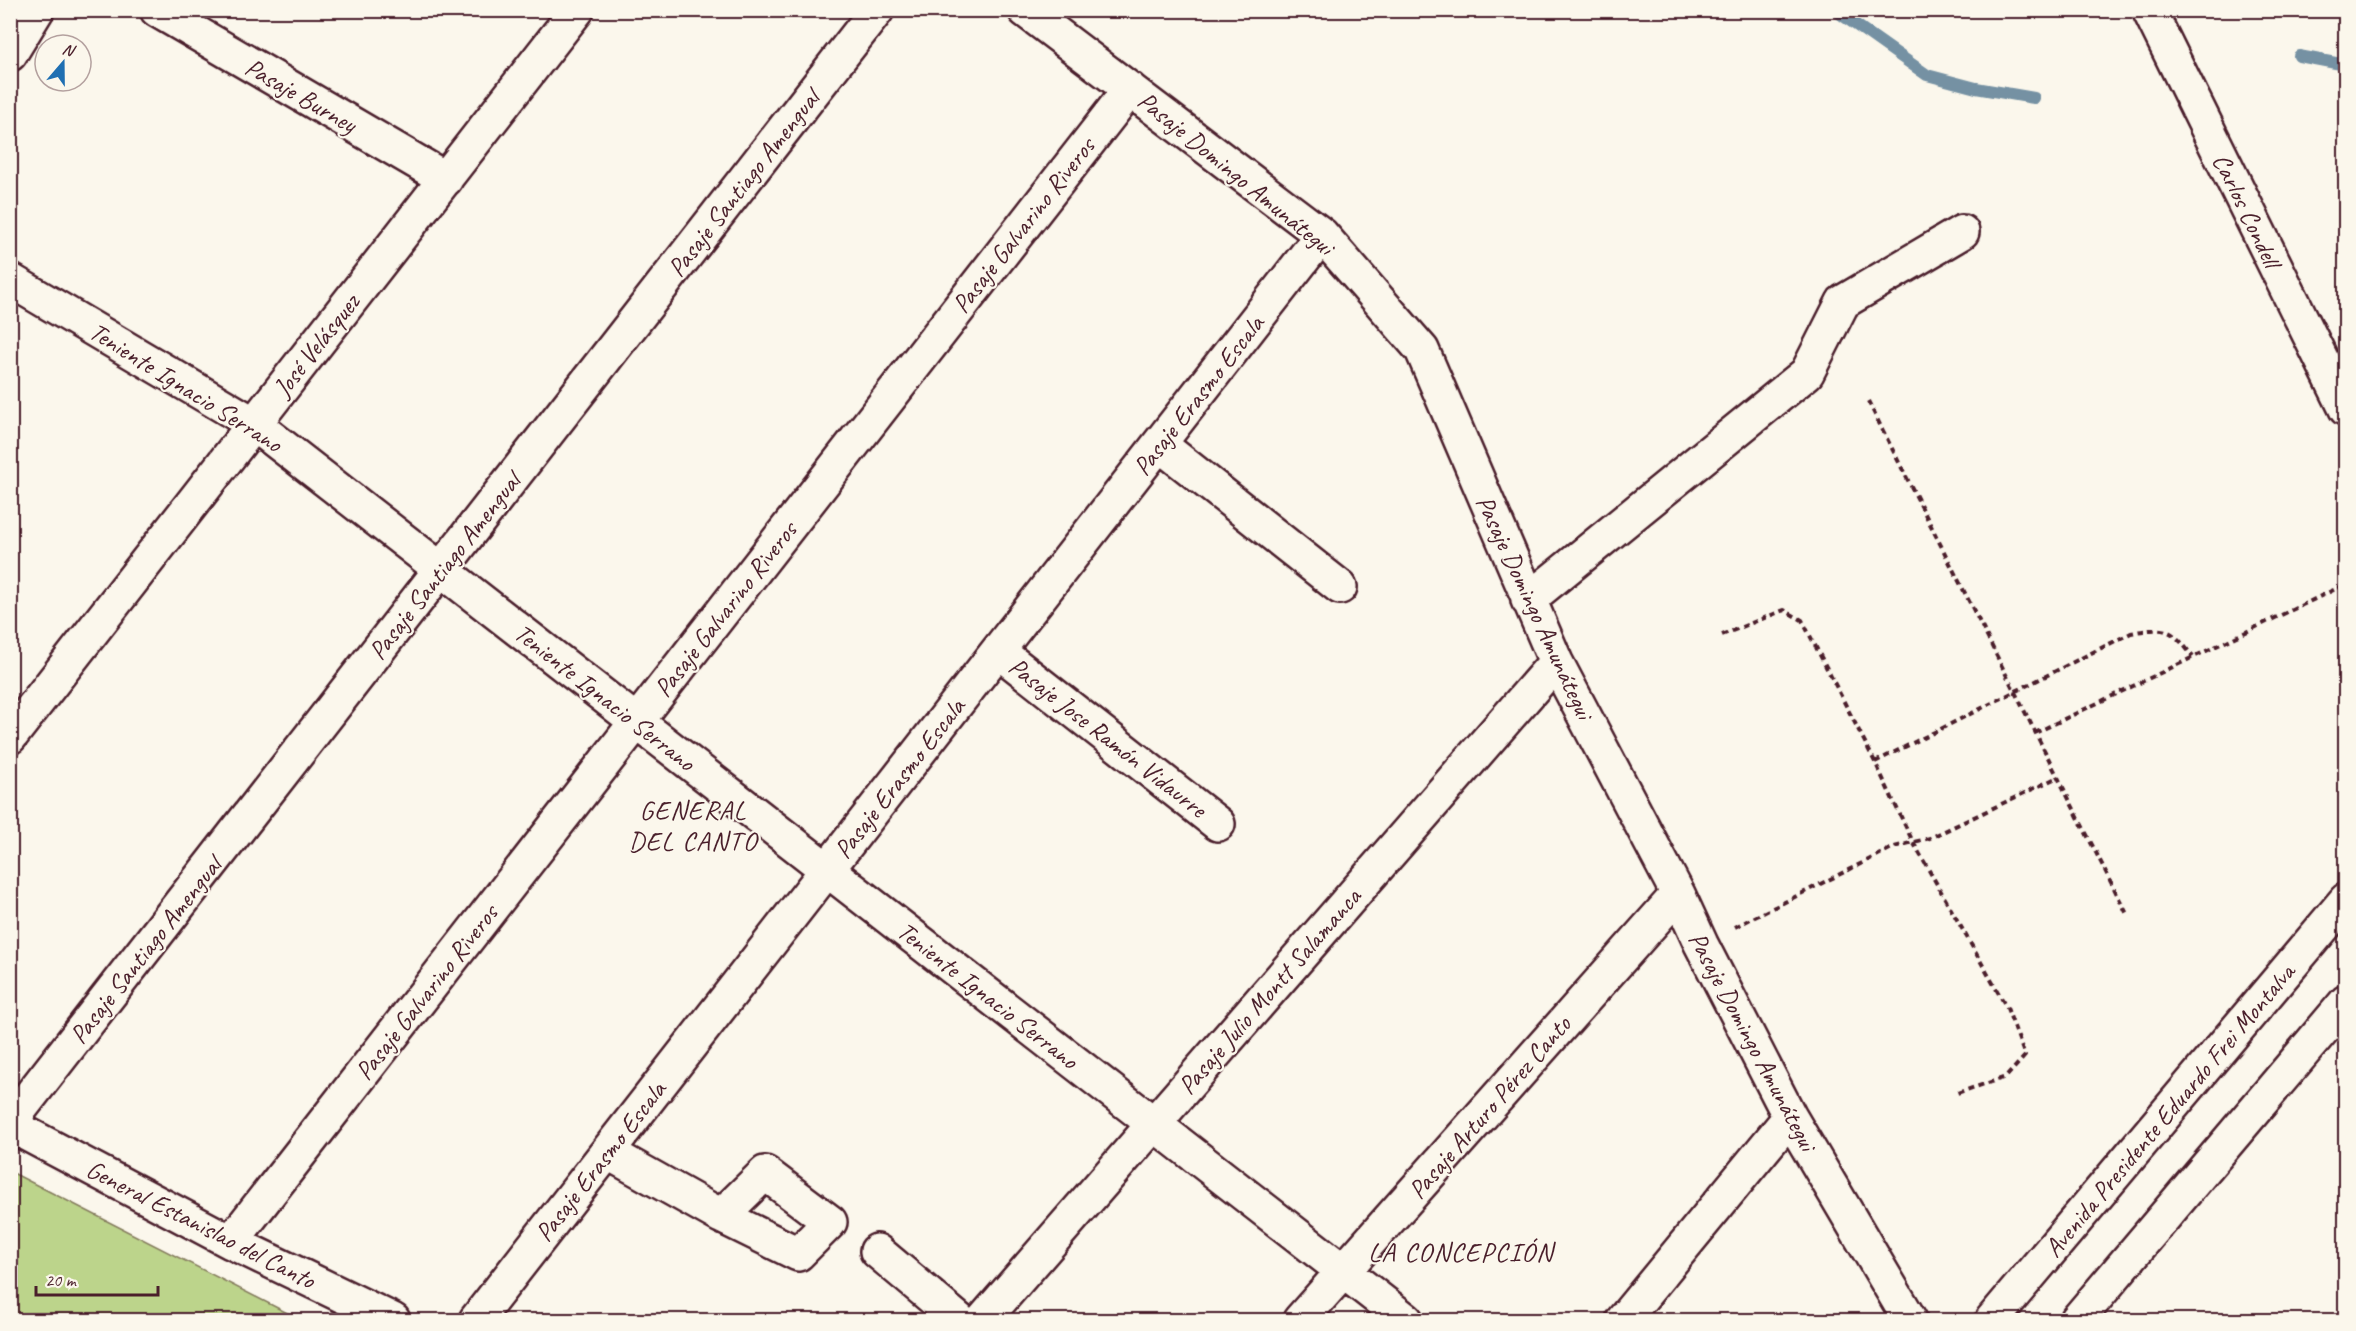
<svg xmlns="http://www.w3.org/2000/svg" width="2356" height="1331" font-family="Caveat,sans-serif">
	<rect width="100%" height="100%" fill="#fbf7ec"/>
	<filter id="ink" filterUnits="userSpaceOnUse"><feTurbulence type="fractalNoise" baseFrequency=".0167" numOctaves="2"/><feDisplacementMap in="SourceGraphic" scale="12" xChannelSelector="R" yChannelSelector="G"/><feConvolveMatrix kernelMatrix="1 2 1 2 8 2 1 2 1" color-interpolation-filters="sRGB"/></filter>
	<g filter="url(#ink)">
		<path fill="#bcd48b" stroke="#837a5b" stroke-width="1.5" d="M 11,1172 L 301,1320 L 11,1320 Z"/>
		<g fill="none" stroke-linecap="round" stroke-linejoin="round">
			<path stroke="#7591a3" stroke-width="12" d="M 1835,10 L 1927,75 L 1976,88 L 2034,98
				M 2299,56 L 2346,65"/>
			<defs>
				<path id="minor" d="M 157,10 L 446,179
					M 1025,10 L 1322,235 L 1422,350 L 1556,662 L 1678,894 L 1701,944 L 1790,1117 L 1910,1320
					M 10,54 L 37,10
					M 10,280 L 254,424 L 1406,1320
					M 1159,444 L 1340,587
					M 1528,600 L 1807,373 L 1843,302 L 1962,232
					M 998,651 L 1218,824
					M 10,737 L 577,10
					M 10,1122 L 877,10
					M 10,1125 L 231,1242 L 393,1320
					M 607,1152 L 721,1216 L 798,1254 L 830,1222 L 765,1173 L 721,1216
					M 231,1242 L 1130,89
					M 877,1251 L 959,1320
					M 476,1320 L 1322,235
					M 983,1320 L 1556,662
					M 1300,1320 L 1678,894
					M 1623,1320 L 1790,1117"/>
				<path id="tertiary" d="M 2149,10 L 2346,409"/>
				<path id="secondary" d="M 1992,1320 L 2346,900
					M 2077,1320 L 2346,1002"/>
			</defs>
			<use href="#minor" stroke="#4a1f2b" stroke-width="38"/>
			<use href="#tertiary" stroke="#4a1f2b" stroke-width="38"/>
			<use href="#secondary" stroke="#4a1f2b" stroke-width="38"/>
			<path stroke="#4a1f2b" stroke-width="4" stroke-dasharray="6 4.5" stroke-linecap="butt" d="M 1868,401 L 2128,916
				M 1722,635 L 1784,610 L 1802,620 L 1875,762 L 1913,842 L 2007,1008 L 2025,1056 L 2006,1077 L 1957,1093
				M 2035,733 L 2346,584
				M 1875,762 L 2131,633 C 2167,626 2171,628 2193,657
				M 1735,927 L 1894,847 L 1930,838 L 2058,777"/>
			<use href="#minor" stroke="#fbf7ec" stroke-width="33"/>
			<use href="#tertiary" stroke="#fbf7ec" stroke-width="33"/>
			<use href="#secondary" stroke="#fbf7ec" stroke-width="33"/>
		</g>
	</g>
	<g text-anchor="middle" stroke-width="4.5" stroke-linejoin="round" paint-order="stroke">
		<g font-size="26" fill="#4a1f2b" stroke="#fbf7ec">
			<text transform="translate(301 95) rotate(30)" y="9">Pasaje Burney</text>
			<text transform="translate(1236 173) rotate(39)" y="9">Pasaje Domingo Amunátegui</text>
			<text transform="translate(743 183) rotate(-52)" y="9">Pasaje Santiago Amengual</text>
			<text transform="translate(2247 210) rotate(64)" y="9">Carlos Condell</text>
			<text transform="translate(1023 225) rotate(-52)" y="9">Pasaje Galvarino Riveros</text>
			<text transform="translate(316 345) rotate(-52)" y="9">José Velásquez</text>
			<text transform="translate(186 387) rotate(32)" y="9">Teniente Ignacio Serrano</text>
			<text transform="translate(1198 395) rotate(-52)" y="9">Pasaje Erasmo Escala</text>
			<text transform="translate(444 566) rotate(-52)" y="9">Pasaje Santiago Amengual</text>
			<text transform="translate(1535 607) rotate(65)" y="9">Pasaje Domingo Amunátegui</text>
			<text transform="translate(725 609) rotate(-52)" y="9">Pasaje Galvarino Riveros</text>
			<text transform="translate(605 697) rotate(38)" y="9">Teniente Ignacio Serrano</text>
			<text transform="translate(1108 737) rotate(38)" y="9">Pasaje Jose Ramón Vidaurre</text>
			<text transform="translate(899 778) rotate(-52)" y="9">Pasaje Erasmo Escala</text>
			<text transform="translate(145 950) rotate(-52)" y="9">Pasaje Santiago Amengual</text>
			<text transform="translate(1269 991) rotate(-49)" y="9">Pasaje Julio Montt Salamanca</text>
			<text transform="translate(426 992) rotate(-52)" y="9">Pasaje Galvarino Riveros</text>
			<text transform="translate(988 995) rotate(38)" y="9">Teniente Ignacio Serrano</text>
			<text transform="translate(1753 1041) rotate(62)" y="9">Pasaje Domingo Amunátegui</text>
			<text transform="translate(1489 1107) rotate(-49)" y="9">Pasaje Arturo Pérez Canto</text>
			<text transform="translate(2169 1110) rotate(-50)" y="9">Avenida Presidente Eduardo Frei Montalva</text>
			<text transform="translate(600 1161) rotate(-52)" y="9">Pasaje Erasmo Escala</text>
			<text transform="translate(201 1224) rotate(27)" y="9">General Estanislao del Canto</text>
		</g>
		<g font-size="27" letter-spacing="1.5" fill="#4a1f2b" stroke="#fbf7ec">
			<text x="693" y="819">GENERAL<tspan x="693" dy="31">DEL CANTO</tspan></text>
			<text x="1461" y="1261">LA CONCEPCIÓN</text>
		</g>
	</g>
	<rect width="2356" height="1331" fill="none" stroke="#fbf7ec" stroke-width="36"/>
	<rect x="18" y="18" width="2320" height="1295" fill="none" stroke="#4a1f2b" stroke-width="2" filter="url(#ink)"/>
	<g transform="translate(63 63) rotate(20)"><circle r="28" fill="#fbf7ec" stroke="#b4a19f" stroke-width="1.5"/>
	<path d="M0-4.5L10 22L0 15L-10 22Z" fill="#1f6fb2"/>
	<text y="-9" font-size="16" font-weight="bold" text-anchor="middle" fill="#4a1f2b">N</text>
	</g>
	<path d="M36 1286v9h122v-9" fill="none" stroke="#4a1f2b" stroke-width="3"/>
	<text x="45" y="1286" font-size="18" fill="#4a1f2b" stroke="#fbf7ec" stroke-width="4.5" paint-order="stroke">20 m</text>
</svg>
